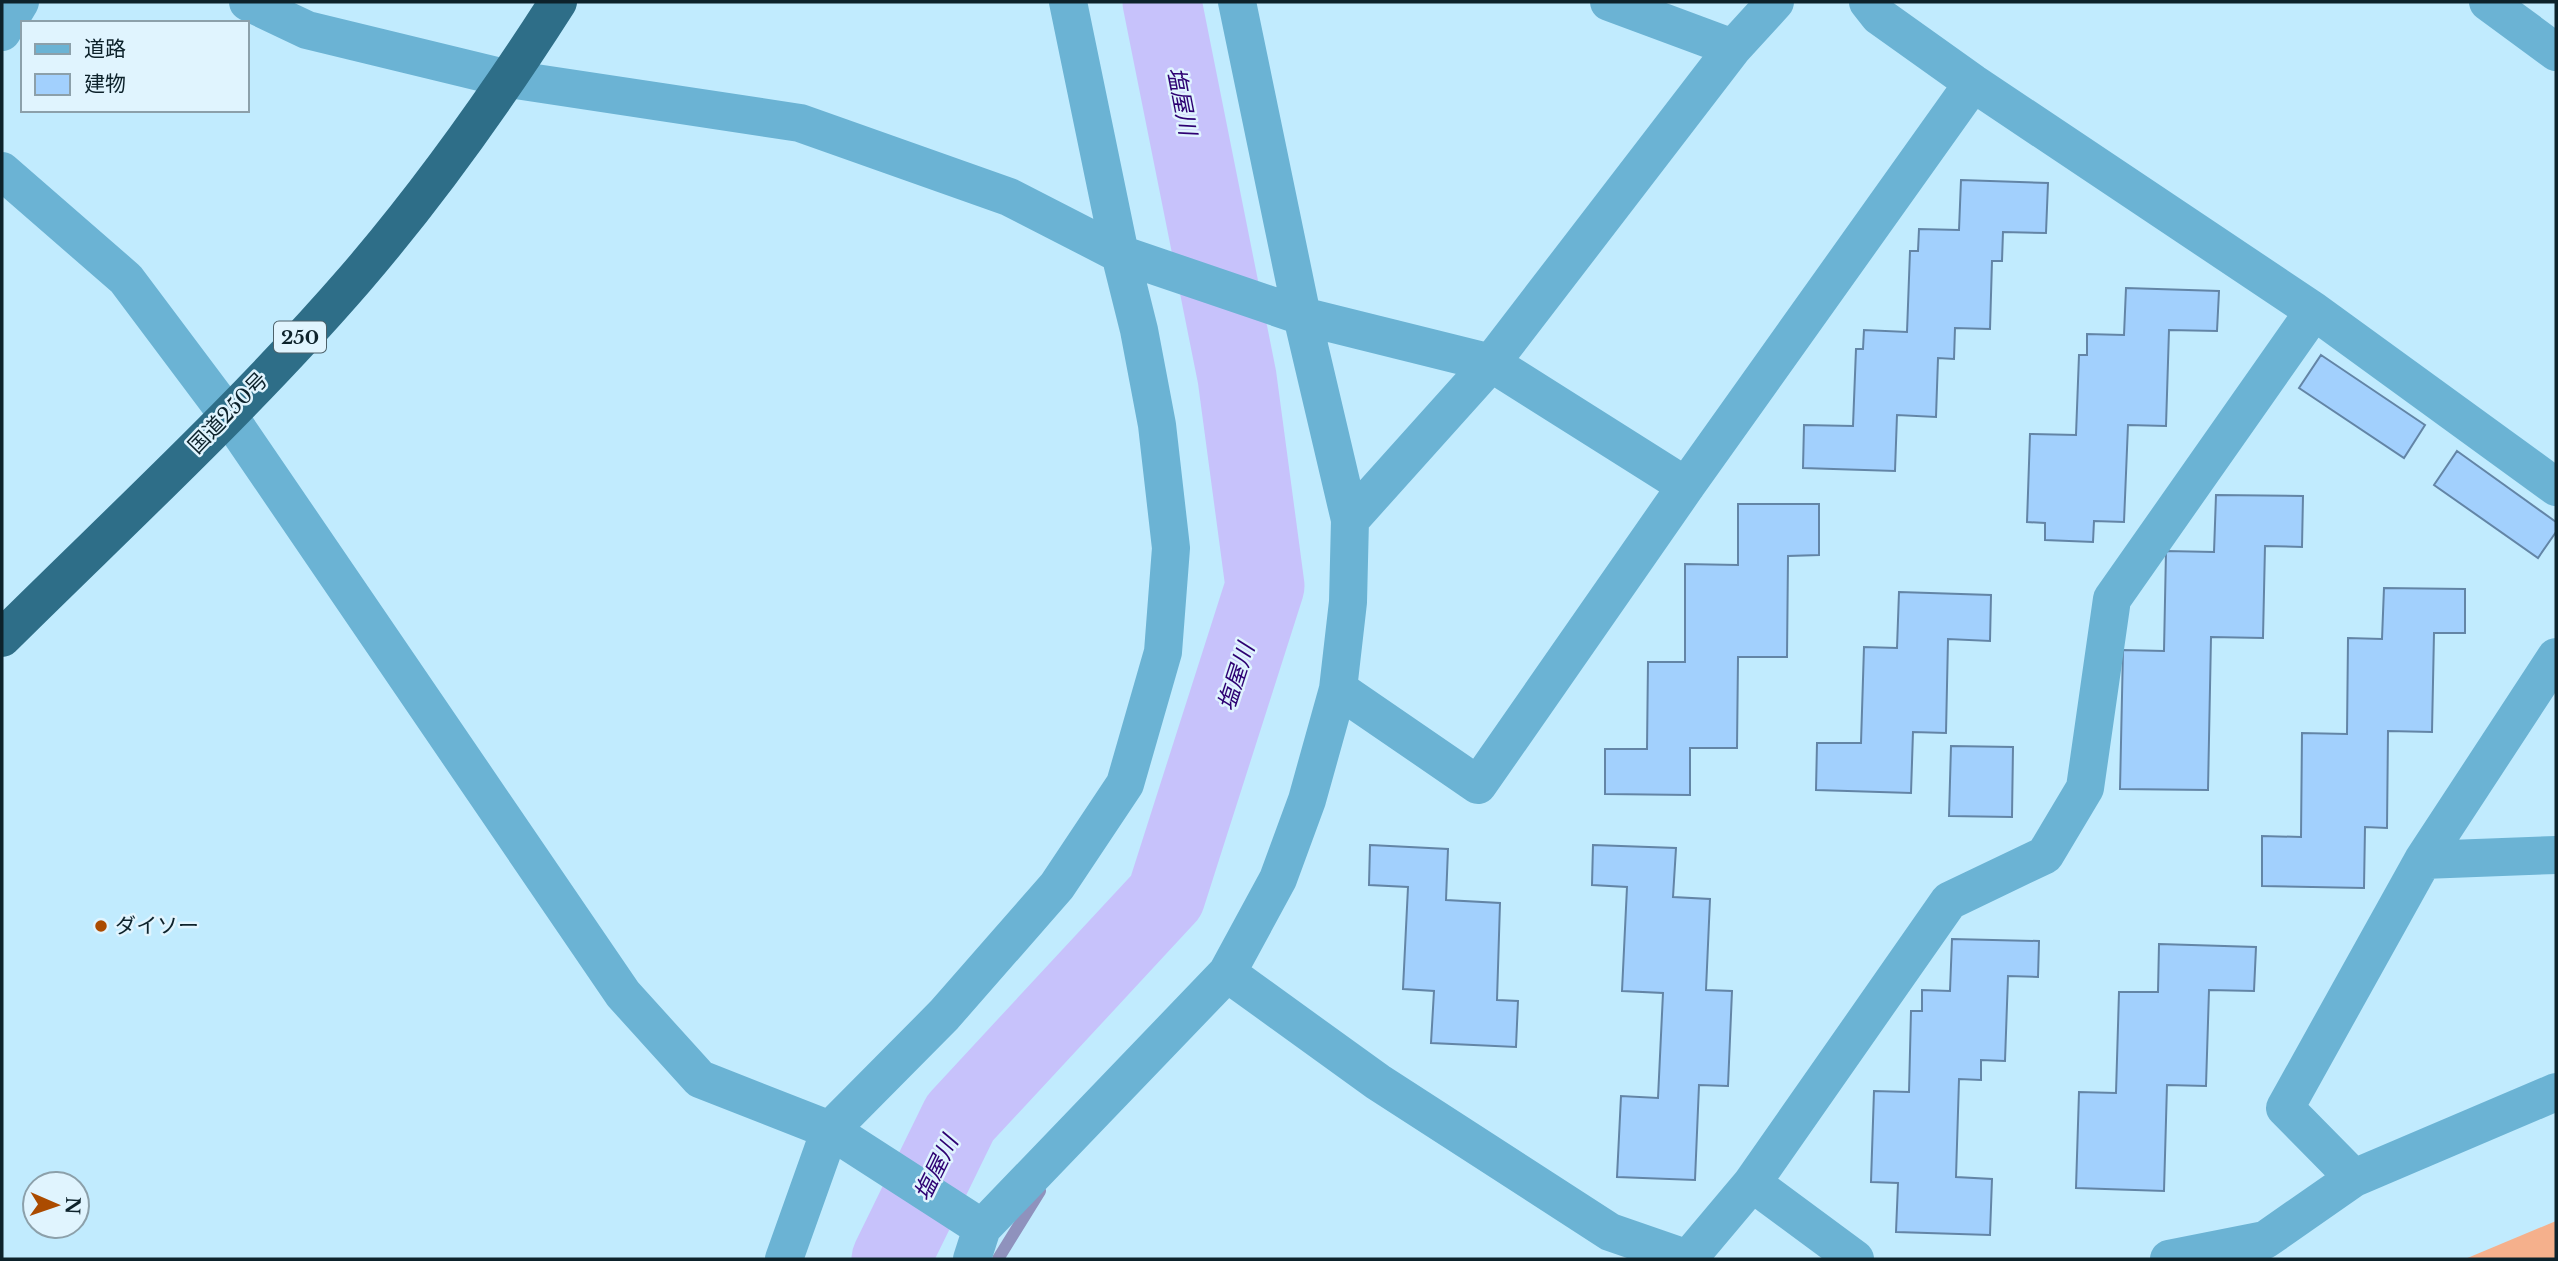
<svg xmlns="http://www.w3.org/2000/svg" width="2558" height="1261" font-family="'Libre Baskerville','Noto Sans JP',serif">
	<rect width="100%" height="100%" fill="#c1ebfe"/>
	<path fill="#f5b08c" d="M 2556,1221 L 2556,1259 L 2465,1259 Z"/>
	<g fill="none" stroke-linecap="round" stroke-linejoin="round">
		<path stroke="#8f92bd" stroke-width="12" d="M 998,1259 L 1040,1191"/>
		<path stroke="#c7c2fb" stroke-width="79" d="M 891,1259 L 960,1118 L 1166,896 L 1265,586 L 1237,377 L 1162,2"/>
	</g>
	<path fill="#a2d0fd" stroke="#6385a6" stroke-width="2" d="M 1961,180 L 2048,183 L 2046,233 L 2003,232 L 2002,261 L 1992,261 L 1990,329 L 1955,328 L 1954,359 L 1938,358 L 1936,417 L 1897,415 L 1895,471 L 1803,468 L 1804,425 L 1853,426 L 1856,349 L 1863,349 L 1864,330 L 1907,332 L 1910,251 L 1918,251 L 1919,229 L 1959,230 Z
		M 2126,288 L 2219,291 L 2217,331 L 2169,330 L 2166,426 L 2128,425 L 2124,522 L 2094,521 L 2093,542 L 2045,540 L 2045,523 L 2027,522 L 2030,434 L 2076,435 L 2079,355 L 2087,355 L 2087,334 L 2124,335 Z
		M 2321,355 L 2425,425 L 2404,458 L 2299,388 Z
		M 2457,451 L 2556,522 L 2556,532 L 2538,558 L 2434,485 Z
		M 2216,495 L 2303,496 L 2302,547 L 2265,546 L 2263,638 L 2211,637 L 2208,790 L 2120,789 L 2123,650 L 2164,651 L 2166,551 L 2214,552 Z
		M 1738,504 L 1819,504 L 1819,555 L 1788,556 L 1787,657 L 1738,657 L 1737,748 L 1690,748 L 1690,795 L 1605,794 L 1605,749 L 1647,749 L 1648,662 L 1685,662 L 1685,564 L 1738,565 Z
		M 2384,588 L 2465,589 L 2465,633 L 2434,633 L 2432,732 L 2388,731 L 2387,828 L 2365,827 L 2364,888 L 2262,886 L 2262,836 L 2301,837 L 2302,733 L 2347,734 L 2348,638 L 2382,639 Z
		M 1899,592 L 1991,595 L 1990,641 L 1948,639 L 1946,733 L 1913,732 L 1911,793 L 1816,790 L 1817,743 L 1861,743 L 1864,647 L 1897,648 Z
		M 1951,746 L 2013,747 L 2012,817 L 1949,816 Z
		M 1370,845 L 1448,849 L 1446,900 L 1500,903 L 1497,1000 L 1518,1001 L 1516,1047 L 1431,1043 L 1434,991 L 1403,989 L 1408,887 L 1369,885 Z
		M 1593,845 L 1676,848 L 1673,897 L 1710,899 L 1706,990 L 1732,991 L 1728,1086 L 1699,1085 L 1695,1180 L 1617,1177 L 1621,1096 L 1658,1098 L 1663,993 L 1622,991 L 1627,887 L 1592,885 Z
		M 1952,939 L 2039,941 L 2038,977 L 2008,976 L 2005,1061 L 1981,1060 L 1981,1080 L 1959,1079 L 1956,1177 L 1992,1179 L 1990,1235 L 1896,1232 L 1898,1183 L 1871,1182 L 1874,1091 L 1909,1092 L 1911,1011 L 1922,1011 L 1922,990 L 1950,991 Z
		M 2159,944 L 2256,947 L 2254,991 L 2209,990 L 2206,1086 L 2167,1085 L 2164,1191 L 2076,1188 L 2079,1092 L 2116,1093 L 2119,992 L 2158,992 Z"/>
	<g fill="none" stroke-linecap="round" stroke-linejoin="round">
		<path stroke="#6bb3d4" stroke-width="38" d="M 248,2 L 307,30 L 509,79 L 800,123 L 1009,197 L 1120,254 L 1302,316 L 1491,363 L 1686,486
			M 1609,2 L 1733,48
			M 1868,2 L 1879,16 L 1973,83 L 2314,311 L 2556,487
			M 2488,2 L 2556,52
			M 2,32 L 20,2
			M 2,171 L 126,279 L 228,415 L 623,994 L 700,1079 L 830,1130 L 982,1228
			M 1350,520 L 1491,363 L 1733,48 L 1775,2
			M 1338,689 L 1478,785 L 1686,486 L 1973,83
			M 2423,860 L 2556,855
			M 1227,973 L 1378,1082 L 1610,1232 L 1688,1259 L 1752,1183 L 1949,901 L 2045,855 L 2085,788 L 2112,599 L 2314,311
			M 2354,1178 L 2285,1108 L 2423,860 L 2556,657
			M 1752,1183 L 1855,1259
			M 784,1259 L 830,1130 L 944,1015 L 1057,886 L 1125,784 L 1163,652 L 1171,548 L 1157,425 L 1139,330 L 1120,254 L 1068,2
			M 972,1259 L 982,1228 L 1227,973 L 1278,879 L 1307,800 L 1338,689 L 1348,602 L 1350,520 L 1302,316 L 1237,2
			M 2169,1259 L 2265,1240 L 2354,1178 L 2556,1092"/>
		<path stroke="#2e6e88" stroke-width="38" d="M 2,638 C 121,520 245,406 355,279 C 430,192 496,99 558,2"/>
	</g>
	<circle fill="#ab4b00" stroke="#e0f4fe" stroke-width="2.5" cx="101" cy="926" r="7"/>
	<g text-anchor="middle" stroke-width="5" stroke-linejoin="round" paint-order="stroke">
		<rect fill="#e0f4fe" stroke="#4c616a" stroke-width="2" x="274" y="321.5" width="52" height="31" rx="5"/>
		<g font-size="19" font-weight="bold" fill="#0d222b">
			<text x="300" y="344">250</text>
		</g>
		<g font-size="21" fill="#0d222b" stroke="#e0f4fe">
			<text transform="translate(228 413) rotate(-46)" y="7">国道250号</text>
		</g>
		<g font-size="21" fill="#0d222b" stroke="#e0f4fe" text-anchor="start">
			<text x="115" y="933">ダイソー</text>
		</g>
		<g font-size="23" font-style="italic" fill="#2d0072" stroke="#e0f4fe">
			<text transform="translate(1182 101) rotate(79)" y="8">塩屋川</text>
			<text transform="translate(1236 677) rotate(-72)" y="8">塩屋川</text>
			<text transform="translate(936 1168) rotate(-64)" y="8">塩屋川</text>
		</g>
	</g>
	<rect width="2558" height="1261" fill="none" stroke="#0d222b" stroke-width="7"/>
	<rect x="21" y="21" width="228" height="91" fill="#e0f4fe" stroke="#8ca0aa" stroke-width="2"/>
	<rect x="35" y="44" width="35" height="10" fill="#6bb3d4" stroke="#8ca0aa" stroke-width="2"/>
	<text x="84" y="56" font-size="21" fill="#0d222b">道路</text>
	<rect x="35" y="74" width="35" height="21" fill="#a2d0fd" stroke="#8ca0aa" stroke-width="2"/>
	<text x="84" y="91" font-size="21" fill="#0d222b">建物</text>
	<g transform="translate(56 1205) rotate(92)"><circle r="33" fill="#e0f4fe" stroke="#8ca0aa" stroke-width="2"/>
	<path d="M0-5L12 26L0 18L-12 26Z" fill="#ab4b00"/>
	<text y="-10" font-size="19" font-weight="bold" text-anchor="middle" fill="#0d222b">N</text>
	</g>
</svg>
